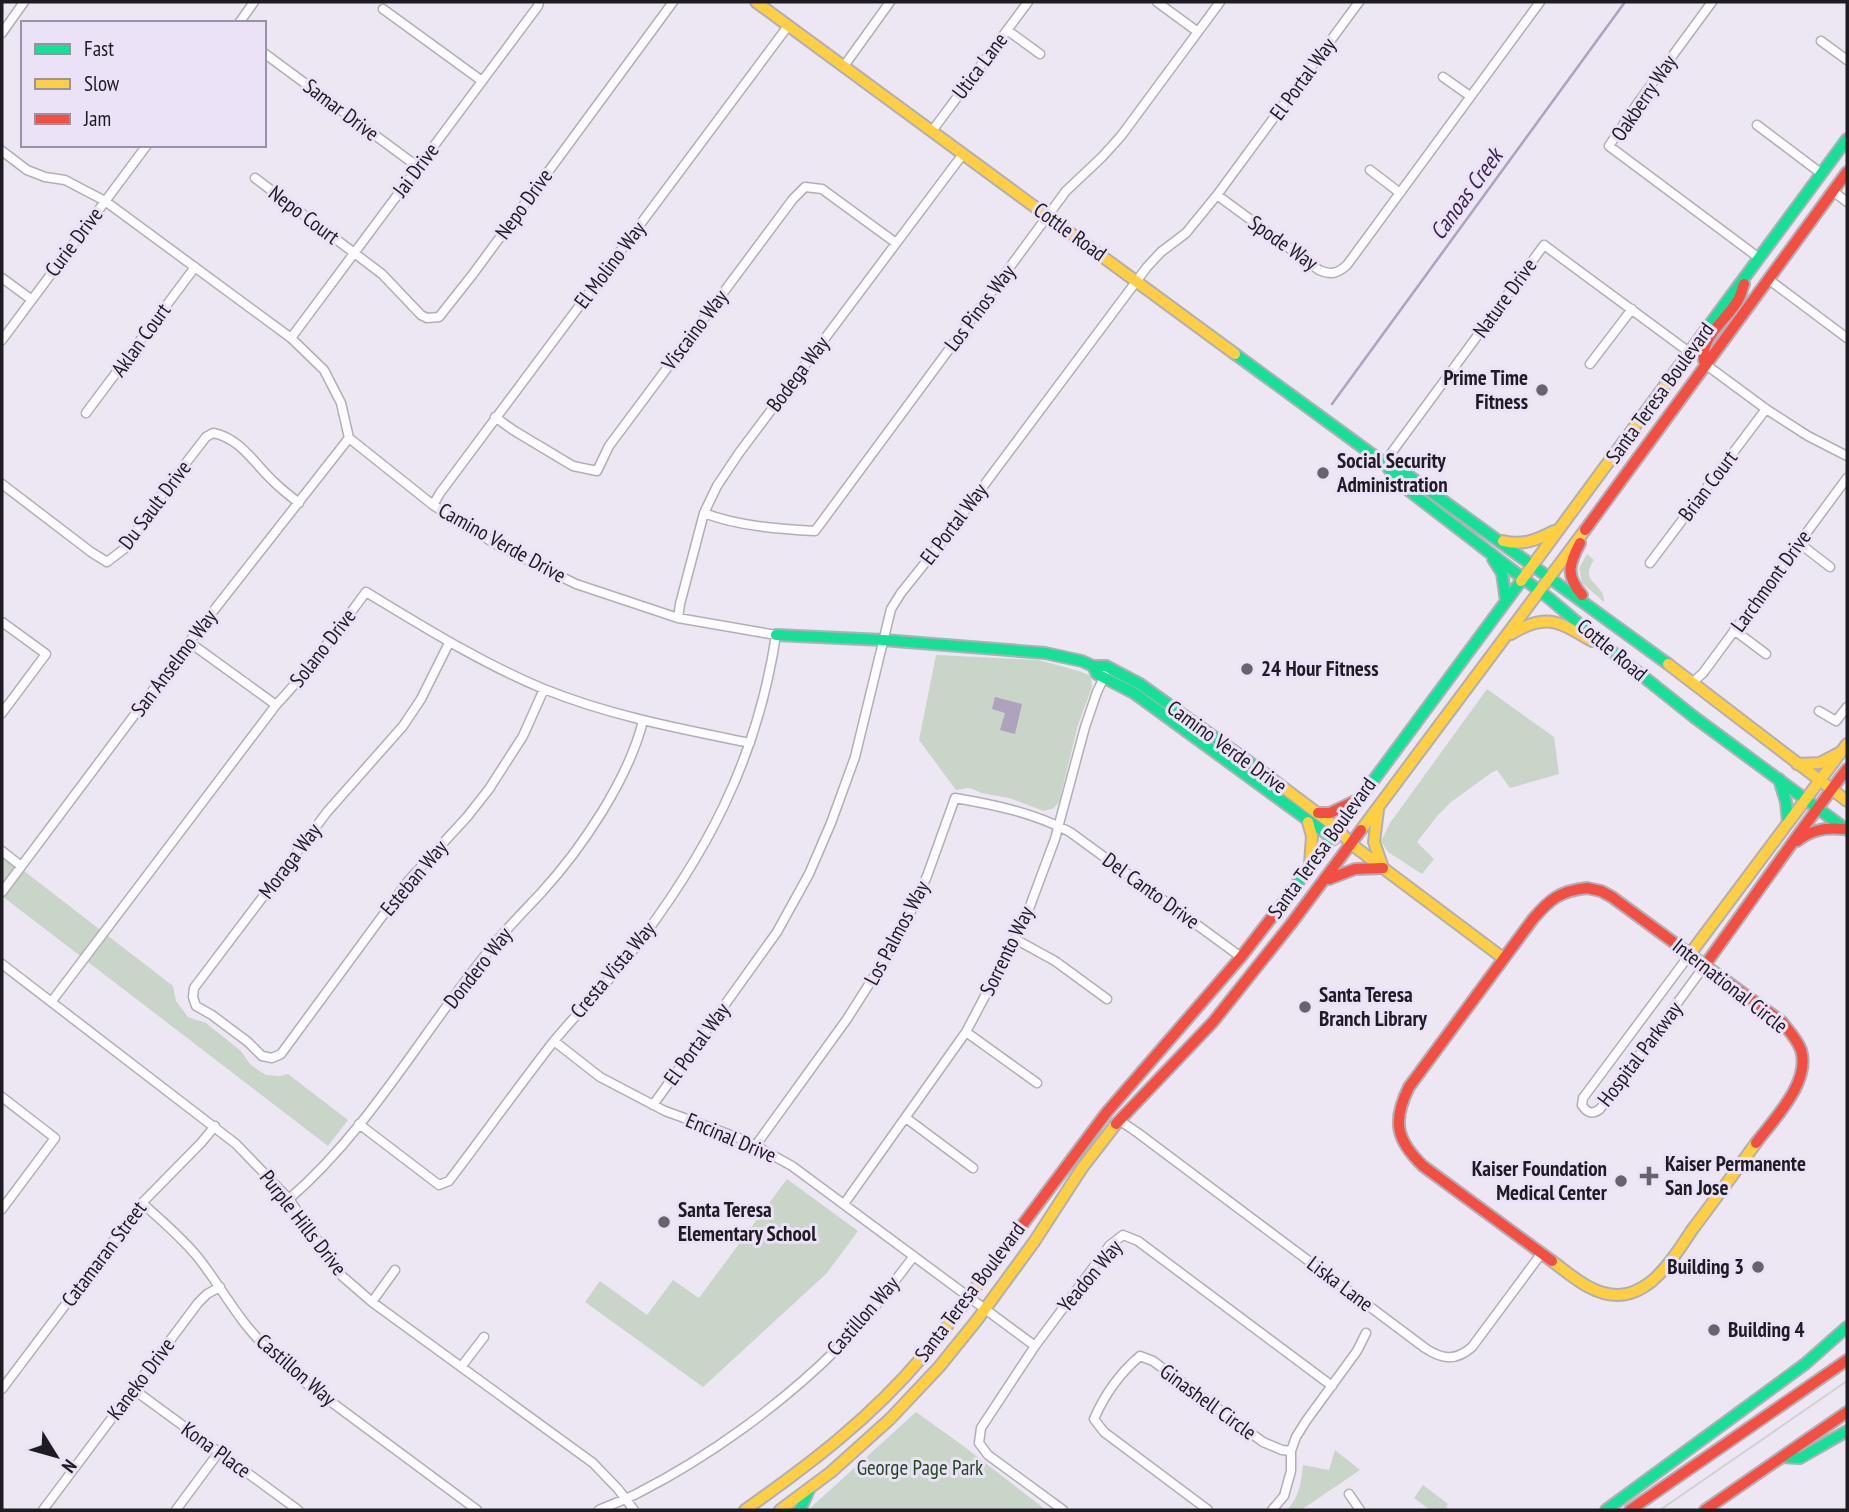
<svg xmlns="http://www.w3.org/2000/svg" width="1849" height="1512" font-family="'PT Sans Narrow',sans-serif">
	<rect width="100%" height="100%" fill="#ece7f2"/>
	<path fill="#c9d5c9" d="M 1587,554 L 1594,560 C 1578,584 1605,582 1604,602 L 1582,583 L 1579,568 Z
		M 936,655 L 1038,660 L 1079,671 L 1091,676 L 1092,687 L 1078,725 L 1059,802 L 1054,808 L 1044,811 L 1009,798 L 981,793 L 973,789 L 967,788 L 956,790 L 919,740 Z
		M 1487,689 L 1554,737 L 1559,774 L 1510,788 L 1497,770 L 1491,773 L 1451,802 L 1438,815 L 1417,842 L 1434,859 L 1422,874 L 1388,852 L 1381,841 L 1390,823 Z
		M 2,854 L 173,986 L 176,1001 L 188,1017 L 206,1023 L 241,1051 L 250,1064 L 258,1070 L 266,1075 L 280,1076 L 288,1074 L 348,1120 L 328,1146 L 2,896 Z
		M 787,1179 L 858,1231 L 827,1273 L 703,1387 L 585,1302 L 600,1281 L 647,1315 L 673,1280 L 699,1298 Z
		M 916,1412 L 962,1445 L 1046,1510 L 808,1510 Z
		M 1335,1450 L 1360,1470 L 1301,1510 L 1287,1510 C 1300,1496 1301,1483 1303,1465 L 1329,1470 Z
		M 1423,1485 L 1448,1504 L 1446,1507 L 1450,1510 L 1430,1510 L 1414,1498 Z"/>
	<path fill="#aea2be" d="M 995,697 L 1022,704 L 1015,734 L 1000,730 L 1005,713 L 992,709 Z"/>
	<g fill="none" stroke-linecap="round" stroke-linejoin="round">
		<path stroke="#aea2be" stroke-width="2.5" d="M 1332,404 L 1625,2"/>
		<defs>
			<path id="street" d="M 1157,2 L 1198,32
				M 1712,2 L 1637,104 L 1609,146 L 1759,258
				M 383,9 L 482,81
				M 239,23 L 254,2
				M 1007,30 L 1040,54
				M 2,33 L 24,2
				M 1821,41 L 1847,60
				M 264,53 L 418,167
				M 844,66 L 890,2
				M 1443,77 L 1470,96
				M 1757,125 L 1822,174
				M 932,131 L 1028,2
				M 2,151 L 27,170 L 45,177 L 65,180 L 105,201 L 291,338 L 324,370 L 341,403 L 349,438 L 433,505 L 499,546 L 576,584 L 678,618 L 776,635 C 757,761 705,858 627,958 C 604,987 577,1013 554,1041 C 518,1087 484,1135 449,1181 L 439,1185 L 359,1124
				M 1370,170 L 1400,193
				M 255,178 L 382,274 L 421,315 L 427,318 L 439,317 L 473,274 L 673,2
				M 1833,191 L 1847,202
				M 1217,195 L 1319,270 C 1331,275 1337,274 1347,265 L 1540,2
				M 2,278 L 32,300
				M 1768,279 L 1847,338
				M 291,338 L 538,6 L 539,2
				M 2,340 L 147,145
				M 1590,364 L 1632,309
				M 1705,364 L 1766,409 L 1808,436 L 1847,456
				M 86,413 L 195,267
				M 495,417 L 513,430 L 573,466 L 597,471 L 609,446 L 793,199 L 805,187 L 822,189 L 896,243
				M 1384,463 L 1544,245 L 1689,352
				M 2,484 L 91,552 L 107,562 L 124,549 L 165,490 L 206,437 L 213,433 C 240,438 254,463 273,481 C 281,489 290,496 299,503
				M 433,505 L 440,493 L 788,26
				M 704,513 C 737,526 779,529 815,531 L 1066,191 L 1102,157 L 1121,136 L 1220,2
				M 1799,543 L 1830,567
				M 1650,563 L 1766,409
				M 678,618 L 680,604 L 704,513 L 717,486 L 739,453 L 963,154
				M 2,622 L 46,654 L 2,713
				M 1734,630 L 1766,654
				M 189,642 L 276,705
				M 449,643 L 421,699 L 403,726 L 327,812 L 194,988 L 193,997 L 196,1006 L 212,1015 L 248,1042 L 262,1056 L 272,1058 L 281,1054 L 408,881 L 467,817 L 489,789 L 523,736 L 544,689
				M 1693,682 L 1703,673 L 1847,478
				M 1819,711 L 1836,721 L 1847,707
				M 2,851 L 21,866
				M 2,892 L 189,642 L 349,438
				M 1015,939 L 1055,961 L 1107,999
				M 1690,954 L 1583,1098 L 1582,1105 C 1587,1113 1592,1115 1600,1109 L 1705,965
				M 2,964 L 236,1144 L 289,1199 L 342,1276 L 372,1302 L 593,1463 L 618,1489 L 634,1510
				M 52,1001 L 276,705 C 309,670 337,631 366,592 C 424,627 481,663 544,689 C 611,716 681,729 750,743
				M 966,1032 L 1037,1083
				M 554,1041 L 600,1077 L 665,1111 L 747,1141 L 792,1166 L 1035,1346
				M 2,1097 L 55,1138 L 2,1209
				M 653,1105 L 777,932 L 809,874 L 831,823 L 855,757 L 891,609 L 901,593 L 937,548 L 1147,267 L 1161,252 L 1186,233 L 1217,195 L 1359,2
				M 906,1118 L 973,1168
				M 1119,1120 L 1138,1133 L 1425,1348 C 1443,1360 1456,1361 1472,1347 L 1541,1254
				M 756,1145 L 847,1019 L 882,964 L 907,920 L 927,876 L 955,798 C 996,805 1034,813 1070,832 L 1241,957
				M 289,1199 C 370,1129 423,1031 491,948 C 506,929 524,911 541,893 C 582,848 628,780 643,721
				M 142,1203 C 160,1219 180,1236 196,1255 C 214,1277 228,1302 246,1325 C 263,1346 282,1364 303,1381 L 477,1510
				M 844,1204 L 966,1032 L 1024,922 L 1055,839 L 1085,727 L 1097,692 L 1105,675
				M 372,1302 L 395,1270
				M 461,1367 L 484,1337
				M 2,1389 L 142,1203 L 201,1143 L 215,1126
				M 133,1389 L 298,1510
				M 1349,1494 L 1360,1510
				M 43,1510 L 198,1303 L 207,1294 L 220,1287
				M 176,1510 L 219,1452
				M 599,1510 C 612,1504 625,1500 638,1493 C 709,1457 783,1403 839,1347 C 867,1319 890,1287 914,1256
				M 1063,1510 L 988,1455 L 979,1443 L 981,1428 L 1035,1346 L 1110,1245 L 1123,1235 L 1138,1241 L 1332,1386
				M 1208,1510 L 1104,1432 L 1094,1419 C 1104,1396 1120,1373 1140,1356 L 1153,1361 L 1263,1442 L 1282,1450 L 1291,1451
				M 1272,1510 L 1284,1496 L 1291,1471 L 1291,1451 L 1296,1437 L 1306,1421 L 1357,1351 L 1366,1333"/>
			<path id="fast" d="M 1702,335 L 1847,139
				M 1235,354 L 1384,463 L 1405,473 L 1668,664
				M 1386,465 L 1399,483 L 1550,599 L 1610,650 L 1694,717 L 1847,830
				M 1493,559 L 1502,573 L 1506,601
				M 776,635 L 883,640 L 1045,653 L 1082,661 L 1093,666 L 1106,666 L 1140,684 L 1256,767
				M 1093,666 L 1097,674 L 1134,693 L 1334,839
				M 1779,779 L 1786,802 L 1788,822
				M 1279,908 L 1521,581
				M 1782,1457 L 1800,1458 L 1847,1431
				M 800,1510 L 809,1490
				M 1606,1510 L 1805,1364 L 1847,1327"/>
			<path id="slow" d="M 756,2 L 1235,354
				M 1503,541 C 1522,546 1537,540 1554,531
				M 1521,581 L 1702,335
				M 1511,634 C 1547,612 1559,622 1592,641
				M 1668,664 L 1847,801
				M 1797,764 L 1820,763 L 1839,753
				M 1256,767 L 1337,828 L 1351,844 L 1503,958
				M 1378,810 L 1374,842 L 1383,868
				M 1308,822 L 1312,836 L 1310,864
				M 1361,830 L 1585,530
				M 1690,954 L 1847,744
				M 1552,1261 C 1571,1275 1592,1295 1618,1295 C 1631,1295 1642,1289 1652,1281 C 1668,1267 1680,1248 1692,1230 C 1714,1201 1735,1172 1756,1143
				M 745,1510 C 810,1464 871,1418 923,1356 C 955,1318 984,1275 1014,1236
				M 780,1510 L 831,1472 L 890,1419 L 939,1367 L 977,1320 L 1034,1242 L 1082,1168 L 1116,1124"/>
			<path id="jam" d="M 1705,364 C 1696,340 1727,320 1738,300 C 1741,295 1742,289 1744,284
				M 1585,530 L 1847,172
				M 1580,543 C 1569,564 1565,575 1582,595
				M 1318,813 L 1330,813 L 1355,801
				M 1797,841 C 1811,830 1825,827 1843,829
				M 1329,879 L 1355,869 L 1383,868
				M 1587,888 L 1601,891 L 1612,897 L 1782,1022 C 1789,1031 1797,1039 1801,1050 C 1811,1082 1774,1119 1756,1143
				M 1705,965 C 1752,900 1798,833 1847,769
				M 1116,1124 L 1213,1022 L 1291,924 L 1361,830
				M 1014,1236 L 1107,1112 L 1241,957 L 1279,908
				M 1552,1261 L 1423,1166 C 1396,1140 1392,1121 1409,1087 L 1533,919 C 1550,899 1560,891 1587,888
				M 1630,1510 L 1847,1360
				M 1705,1510 L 1847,1412"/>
		</defs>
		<use href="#street" stroke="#b2aeb6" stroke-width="11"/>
		<use href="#fast" stroke="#b2aeb6" stroke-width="14"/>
		<use href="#slow" stroke="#b2aeb6" stroke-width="14"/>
		<use href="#jam" stroke="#b2aeb6" stroke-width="14"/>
		<use href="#street" stroke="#fcfbfd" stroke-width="8"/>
		<use href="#fast" stroke="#16e098" stroke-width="10"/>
		<use href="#slow" stroke="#ffcf43" stroke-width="10"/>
		<use href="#jam" stroke="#f24e42" stroke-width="10"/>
		<path stroke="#d2d0d3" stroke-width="2" d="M 1660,1510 L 1847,1381"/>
	</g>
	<g fill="#67626b" stroke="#ebe2f7" stroke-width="2.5">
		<circle cx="1542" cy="390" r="7"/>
		<circle cx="1323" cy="473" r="7"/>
		<circle cx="1247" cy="669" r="7"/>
		<circle cx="1305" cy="1007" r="7"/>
		<path d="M1645.5 1165.5h7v7h7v7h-7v7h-7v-7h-7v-7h7z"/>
		<circle cx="1621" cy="1181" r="7"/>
		<circle cx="664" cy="1222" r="7"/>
		<circle cx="1758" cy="1267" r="7"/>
		<circle cx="1714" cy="1330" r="7"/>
	</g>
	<g text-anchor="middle" stroke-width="6" stroke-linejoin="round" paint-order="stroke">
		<g font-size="21" fill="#1f1b23" stroke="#ebe2f7">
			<text transform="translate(980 66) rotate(-53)" y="7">Utica Lane</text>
			<text transform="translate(1303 79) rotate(-54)" y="7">El Portal Way</text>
			<text transform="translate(1644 98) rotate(-56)" y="7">Oakberry Way</text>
			<text transform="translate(341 110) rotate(37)" y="7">Samar Drive</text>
			<text transform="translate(416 170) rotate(-53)" y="7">Jai Drive</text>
			<text transform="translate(524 204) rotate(-54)" y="7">Nepo Drive</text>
			<text transform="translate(304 215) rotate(37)" y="7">Nepo Court</text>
			<text transform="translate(1070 232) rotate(36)" y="7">Cottle Road</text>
			<text transform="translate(74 242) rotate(-53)" y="7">Curie Drive</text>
			<text transform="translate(1283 243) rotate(35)" y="7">Spode Way</text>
			<text transform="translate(610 265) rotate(-53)" y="7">El Molino Way</text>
			<text transform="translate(1505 298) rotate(-54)" y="7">Nature Drive</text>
			<text transform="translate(980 308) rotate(-53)" y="7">Los Pinos Way</text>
			<text transform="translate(695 330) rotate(-53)" y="7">Viscaino Way</text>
			<text transform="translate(141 340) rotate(-54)" y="7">Aklan Court</text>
			<text transform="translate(798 374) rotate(-53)" y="7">Bodega Way</text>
			<text transform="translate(1660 393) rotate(-54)" y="7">Santa Teresa Boulevard</text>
			<text transform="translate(1708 486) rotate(-53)" y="7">Brian Court</text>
			<text transform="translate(155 505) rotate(-53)" y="7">Du Sault Drive</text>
			<text transform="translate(954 524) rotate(-53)" y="7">El Portal Way</text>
			<text transform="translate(502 543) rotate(29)" y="7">Camino Verde Drive</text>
			<text transform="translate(1771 581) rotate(-54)" y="7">Larchmont Drive</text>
			<text transform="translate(323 648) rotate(-52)" y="7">Solano Drive</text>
			<text transform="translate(1612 650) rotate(40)" y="7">Cottle Road</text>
			<text transform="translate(174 663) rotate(-53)" y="7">San Anselmo Way</text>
			<text transform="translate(1227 747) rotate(36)" y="7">Camino Verde Drive</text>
			<text transform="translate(1322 848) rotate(-54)" y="7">Santa Teresa Boulevard</text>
			<text transform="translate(290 861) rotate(-53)" y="7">Moraga Way</text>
			<text transform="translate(414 878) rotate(-50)" y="7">Esteban Way</text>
			<text transform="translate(1151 891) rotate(36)" y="7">Del Canto Drive</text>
			<text transform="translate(897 933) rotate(-62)" y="7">Los Palmos Way</text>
			<text transform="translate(1007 951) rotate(-64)" y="7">Sorrento Way</text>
			<text transform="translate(478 968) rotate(-52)" y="7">Dondero Way</text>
			<text transform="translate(613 970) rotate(-50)" y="7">Cresta Vista Way</text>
			<text transform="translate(1730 986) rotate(38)" y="7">International Circle</text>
			<text transform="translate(697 1044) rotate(-54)" y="7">El Portal Way</text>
			<text transform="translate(1640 1054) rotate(-53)" y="7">Hospital Parkway</text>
			<text transform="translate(731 1138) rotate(23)" y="7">Encinal Drive</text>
			<text transform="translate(303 1223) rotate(52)" y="7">Purple Hills Drive</text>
			<text transform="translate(104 1254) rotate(-53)" y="7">Catamaran Street</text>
			<text transform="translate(1090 1276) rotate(-50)" y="7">Yeadon Way</text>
			<text transform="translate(1340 1284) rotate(37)" y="7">Liska Lane</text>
			<text transform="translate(970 1292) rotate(-53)" y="7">Santa Teresa Boulevard</text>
			<text transform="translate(863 1316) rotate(-49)" y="7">Castillon Way</text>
			<text transform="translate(296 1370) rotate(41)" y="7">Castillon Way</text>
			<text transform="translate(141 1379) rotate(-53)" y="7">Kaneko Drive</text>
			<text transform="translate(1208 1402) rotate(36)" y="7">Ginashell Circle</text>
			<text transform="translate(216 1450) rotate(36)" y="7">Kona Place</text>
		</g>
		<g font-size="21" font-weight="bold" fill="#1f1b23" stroke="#ebe2f7" text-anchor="start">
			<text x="1528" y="385" text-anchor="end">Prime Time<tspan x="1528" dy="24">Fitness</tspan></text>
			<text x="1337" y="468">Social Security<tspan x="1337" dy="24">Administration</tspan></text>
			<text x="1261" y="676">24 Hour Fitness</text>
			<text x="1319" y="1002">Santa Teresa<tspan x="1319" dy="24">Branch Library</tspan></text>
			<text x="1665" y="1171">Kaiser Permanente<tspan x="1665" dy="24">San Jose</tspan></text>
			<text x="1607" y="1176" text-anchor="end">Kaiser Foundation<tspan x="1607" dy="24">Medical Center</tspan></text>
			<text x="678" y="1217">Santa Teresa<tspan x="678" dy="24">Elementary School</tspan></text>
			<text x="1744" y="1274" text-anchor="end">Building 3</text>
			<text x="1728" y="1337">Building 4</text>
		</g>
		<g font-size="21" fill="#23491e" stroke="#ebe2f7">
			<text x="920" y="1475">George Page Park</text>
		</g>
		<g font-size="23" font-style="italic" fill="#3c2553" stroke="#ebe2f7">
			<text transform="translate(1466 194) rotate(-54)" y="8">Canoas Creek</text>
		</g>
	</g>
	<rect width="1849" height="1512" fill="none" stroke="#1f1b23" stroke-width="7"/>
	<rect x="21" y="21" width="245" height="126" fill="#ebe2f7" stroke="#9992a2" stroke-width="2"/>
	<rect x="35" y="44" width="35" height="10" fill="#16e098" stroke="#9992a2" stroke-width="2"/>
	<text x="84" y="56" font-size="21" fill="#1f1b23">Fast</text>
	<rect x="35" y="79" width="35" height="10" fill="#ffcf43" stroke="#9992a2" stroke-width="2"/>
	<text x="84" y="91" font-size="21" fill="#1f1b23">Slow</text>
	<rect x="35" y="114" width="35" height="10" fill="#f24e42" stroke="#9992a2" stroke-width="2"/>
	<text x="84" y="126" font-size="21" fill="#1f1b23">Jam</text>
	<g transform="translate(56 1456) rotate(127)" stroke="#ebe2f7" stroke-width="5" paint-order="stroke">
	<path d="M0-5L12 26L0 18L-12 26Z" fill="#1f1b23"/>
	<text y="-10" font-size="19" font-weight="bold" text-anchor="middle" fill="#1f1b23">N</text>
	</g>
</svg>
